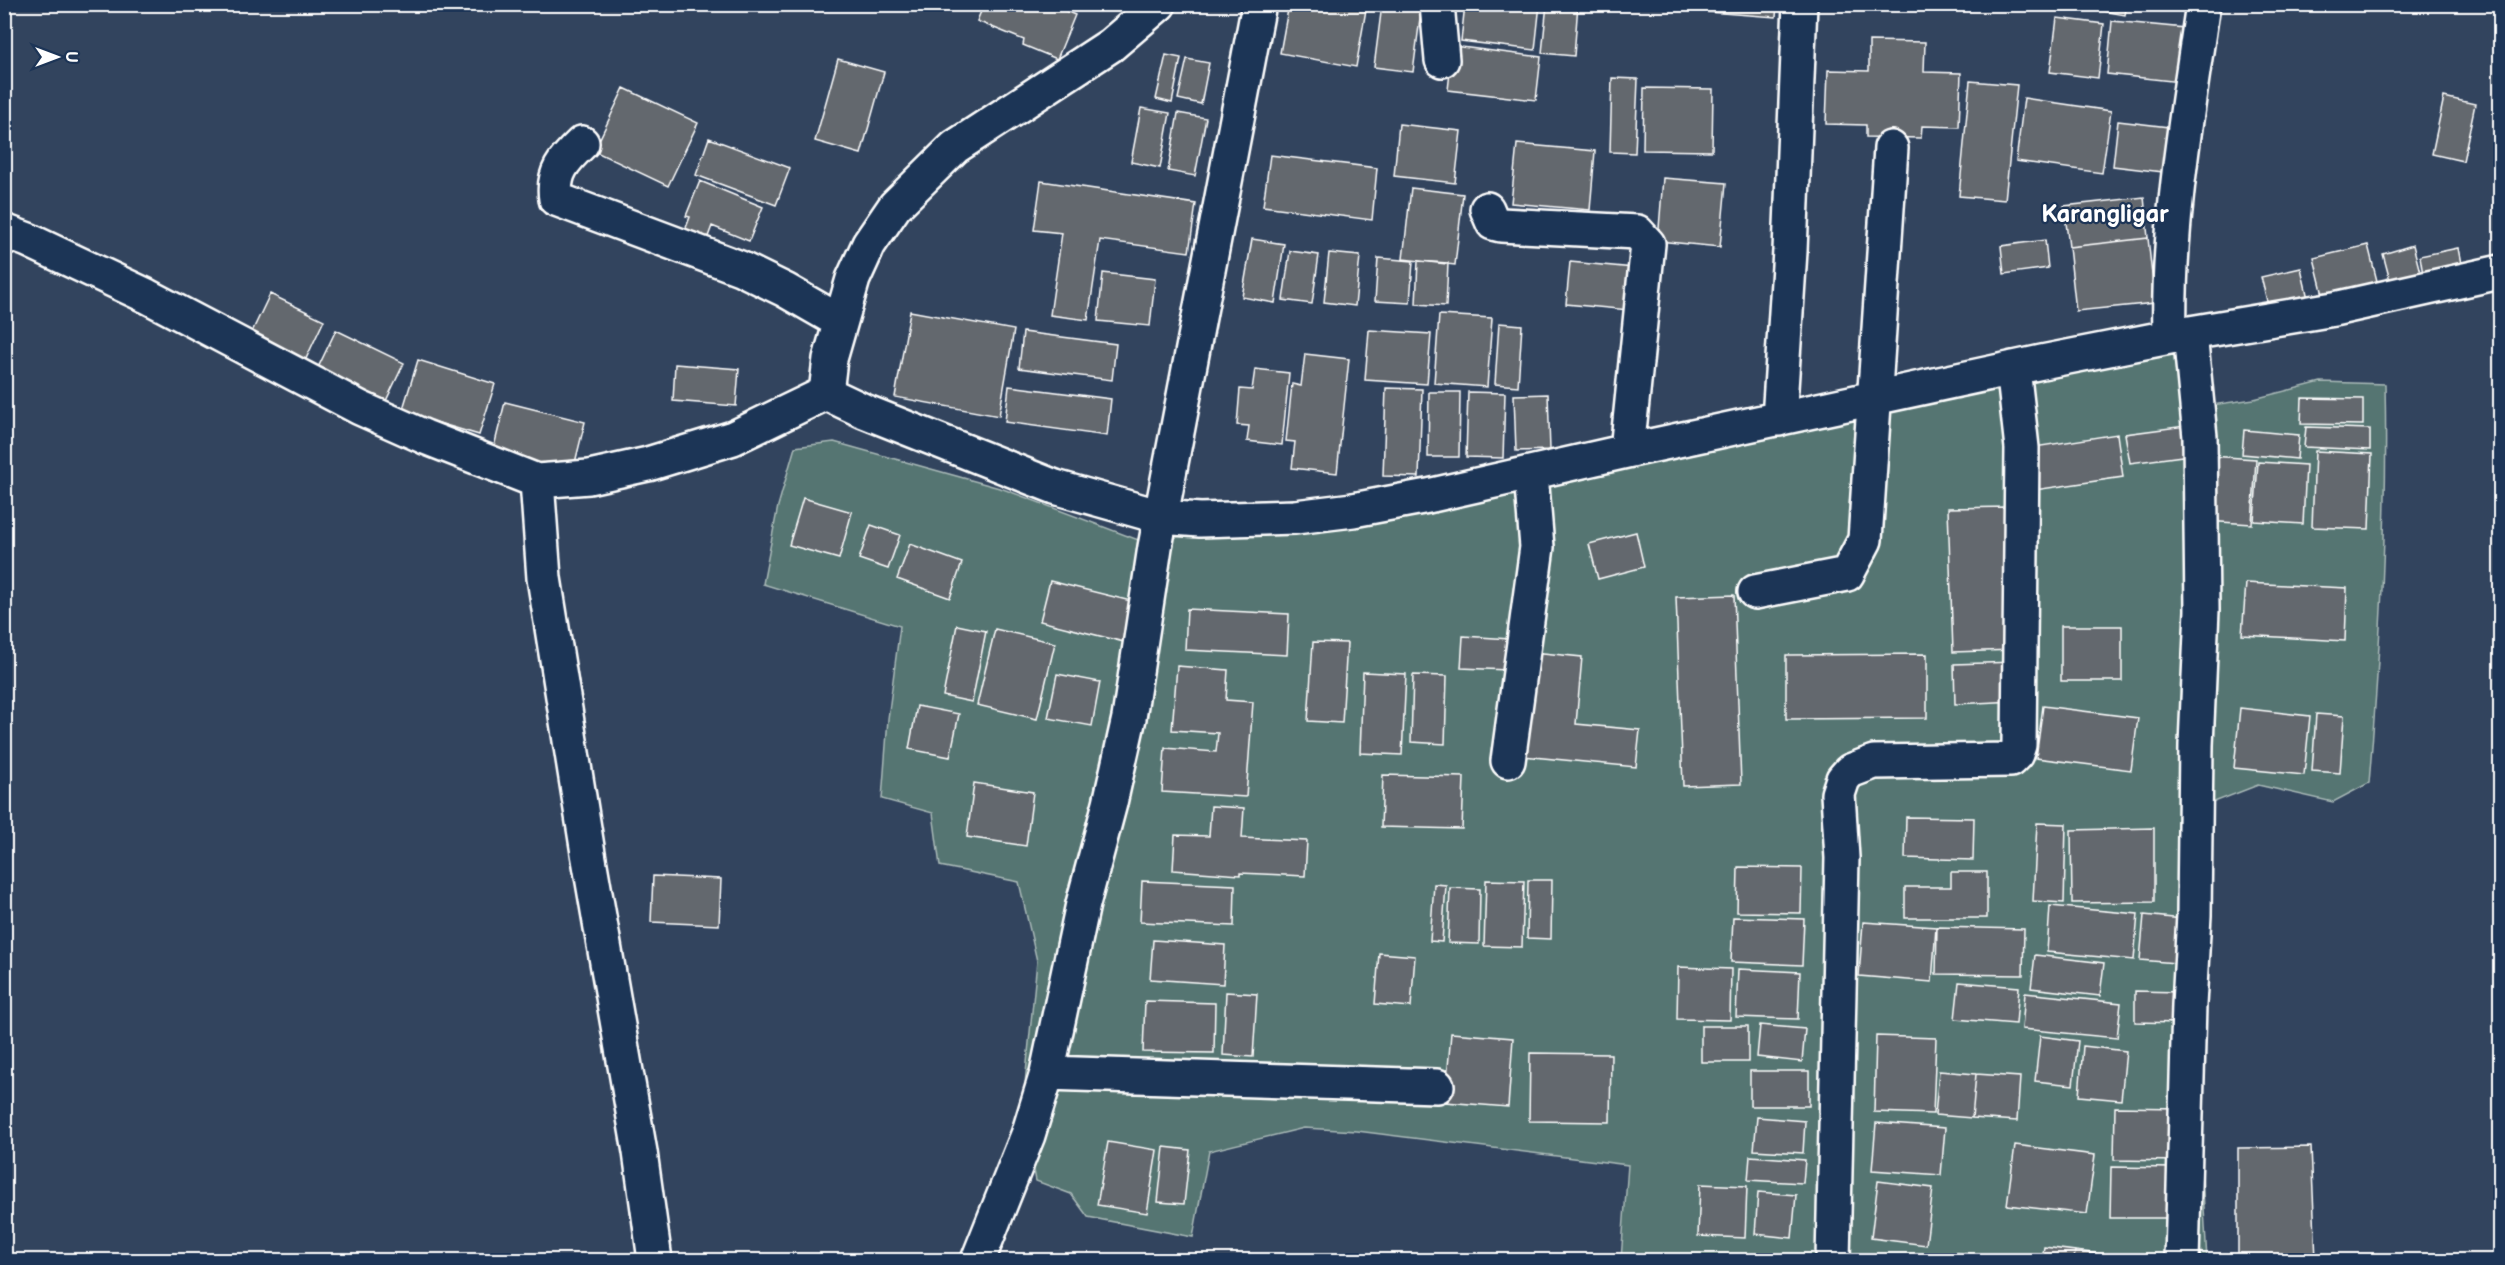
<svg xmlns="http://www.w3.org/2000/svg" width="2505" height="1265" font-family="'Balsamiq Sans',sans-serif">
	<rect width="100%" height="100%" fill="#32445e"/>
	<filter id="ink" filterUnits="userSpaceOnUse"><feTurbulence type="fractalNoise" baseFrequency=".0167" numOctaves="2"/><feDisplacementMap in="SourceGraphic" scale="12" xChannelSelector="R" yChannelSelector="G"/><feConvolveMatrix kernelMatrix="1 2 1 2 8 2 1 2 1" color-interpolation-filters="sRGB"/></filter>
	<g filter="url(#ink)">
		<path fill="#547472" stroke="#aabab8" stroke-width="1.5" d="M 2190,333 L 2212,405 L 2254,399 L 2321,382 L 2385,384 C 2388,517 2380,650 2369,783 L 2333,802 L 2258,785 L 2209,804 L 2197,1088 L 2207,1260 L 1621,1260 L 1628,1165 L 1357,1131 L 1304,1128 L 1209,1151 L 1193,1237 L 1088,1217 L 1071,1194 L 1036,1181 L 1030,1149 L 1160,514 L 1427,514 L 1935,375 Z
			M 834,442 L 1003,489 L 1149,544 L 1142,630 L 1019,1145 L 1037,961 L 1019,882 L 940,866 L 933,813 L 882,799 L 888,719 L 900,626 L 763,584 L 778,506 L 795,447 Z"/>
		<path fill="#63686e" stroke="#fff" stroke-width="1.5" d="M 984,4 L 1024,4 L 1037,10 L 1039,4 L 1049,4 L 1075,15 L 1057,59 L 1023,45 L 1024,40 L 977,21 Z
			M 1289,4 L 1367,4 L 1356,67 L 1280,53 Z
			M 1465,4 L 1540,4 L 1535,50 L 1461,41 Z
			M 1547,4 L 1578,4 L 1574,56 L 1542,53 Z
			M 1695,4 L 1777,4 L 1776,17 L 1695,11 Z
			M 2065,4 L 2127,4 L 2125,15 Z
			M 1382,5 L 1421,10 L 1413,72 L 1374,67 Z
			M 2057,18 L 2104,24 L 2098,78 L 2050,72 Z
			M 2112,21 L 2195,29 L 2190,83 L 2107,74 Z
			M 1869,41 L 1925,42 L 1924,72 L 1961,73 L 1959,127 L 1922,126 L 1921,138 L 1866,137 L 1866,125 L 1826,124 L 1828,70 L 1869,71 Z
			M 1453,46 L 1541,57 L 1536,100 L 1448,90 Z
			M 1166,55 L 1181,58 L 1172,103 L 1156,99 Z
			M 838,59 L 884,72 L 861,154 L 815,141 Z
			M 1187,59 L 1209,63 L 1201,104 L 1178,99 Z
			M 1612,78 L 1638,79 L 1635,153 L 1610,152 Z
			M 1970,81 L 2017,85 L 2005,200 L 1959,196 Z
			M 624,88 L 698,123 L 668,186 L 594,151 Z
			M 1644,88 L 1713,89 L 1712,151 L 1643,150 Z
			M 2444,97 L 2475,104 L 2463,161 L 2432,154 Z
			M 2024,98 L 2111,111 L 2102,173 L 2016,161 Z
			M 1141,108 L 1170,113 L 1160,168 L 1131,162 Z
			M 1178,113 L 1206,118 L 1195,176 L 1168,171 Z
			M 2118,121 L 2177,128 L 2171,173 L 2113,166 Z
			M 1399,124 L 1461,131 L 1455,183 L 1394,176 Z
			M 709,138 L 790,168 L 776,205 L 696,175 Z
			M 1517,144 L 1595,151 L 1590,210 L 1511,203 Z
			M 1270,155 L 1377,168 L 1372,220 L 1263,206 Z
			M 1663,178 L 1726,183 L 1720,247 L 1658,241 Z
			M 700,181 L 763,207 L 749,241 L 712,226 L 706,242 L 684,233 L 690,217 L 686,216 Z
			M 1041,181 L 1196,204 L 1189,252 L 1100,240 L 1088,320 L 1050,315 L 1062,233 L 1034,230 Z
			M 1411,188 L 1463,194 L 1455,265 L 1403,259 Z
			M 2144,197 L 2148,238 L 2069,247 L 2064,206 Z
			M 2148,238 L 2155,303 L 2076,311 L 2069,247 Z
			M 1252,239 L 1284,244 L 1275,303 L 1242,297 Z
			M 2045,240 L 2048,268 L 2004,274 L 2001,246 Z
			M 2368,245 L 2379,289 L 2325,303 L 2314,258 Z
			M 2413,245 L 2422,280 L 2392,288 L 2383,254 Z
			M 2458,248 L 2463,274 L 2424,281 L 2420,256 Z
			M 1290,251 L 1319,255 L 1312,304 L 1283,300 Z
			M 1329,253 L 1360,256 L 1355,306 L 1324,302 Z
			M 1378,258 L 1413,261 L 1410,303 L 1375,301 Z
			M 1418,261 L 1448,263 L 1446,306 L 1416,304 Z
			M 1570,262 L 1634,268 L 1629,310 L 1566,304 Z
			M 2301,268 L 2309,303 L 2270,313 L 2261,277 Z
			M 1103,273 L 1155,279 L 1150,326 L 1098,321 Z
			M 270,294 L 324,320 L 304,363 L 250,336 Z
			M 910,311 L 1014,330 L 999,416 L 895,397 Z
			M 1439,315 L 1492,318 L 1487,387 L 1434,383 Z
			M 1499,323 L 1522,325 L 1518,386 L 1495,384 Z
			M 336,330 L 404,363 L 383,407 L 315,374 Z
			M 1369,330 L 1431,334 L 1427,384 L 1365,380 Z
			M 1023,332 L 1116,344 L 1112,380 L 1019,368 Z
			M 1305,354 L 1349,359 L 1337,473 L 1292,468 L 1295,442 L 1286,441 L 1292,384 L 1301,386 Z
			M 418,360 L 495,384 L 479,435 L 402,412 Z
			M 675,364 L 739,369 L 736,406 L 673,401 Z
			M 1255,369 L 1289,373 L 1282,445 L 1247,441 L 1249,426 L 1237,425 L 1240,389 L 1252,390 Z
			M 1009,386 L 1111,399 L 1107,436 L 1005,422 Z
			M 1386,388 L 1422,389 L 1419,477 L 1383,476 Z
			M 1429,392 L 1460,392 L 1459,457 L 1428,457 Z
			M 1468,392 L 1505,393 L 1503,458 L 1466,457 Z
			M 1548,394 L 1550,450 L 1516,451 L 1514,395 Z
			M 2302,398 L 2363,399 L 2363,425 L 2301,424 Z
			M 505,402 L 585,422 L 572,475 L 492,455 Z
			M 2193,425 L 2197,454 L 2130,463 L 2125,434 Z
			M 2306,427 L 2370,429 L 2370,450 L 2304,447 Z
			M 2244,430 L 2299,435 L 2297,459 L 2242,454 Z
			M 2117,434 L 2123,477 L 2035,490 L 2028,448 Z
			M 2315,451 L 2372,454 L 2369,529 L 2312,527 Z
			M 2209,456 L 2256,459 L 2252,524 L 2205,521 Z
			M 2258,462 L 2306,465 L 2303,524 L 2254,521 Z
			M 803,498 L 852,512 L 839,559 L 789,545 Z
			M 2009,507 L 2014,650 L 1953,652 L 1948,508 Z
			M 871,525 L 900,535 L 888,569 L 859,559 Z
			M 1636,532 L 1644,567 L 1598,579 L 1589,544 Z
			M 910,544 L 962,563 L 950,598 L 897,579 Z
			M 1050,581 L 1135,602 L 1124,642 L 1040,621 Z
			M 2246,583 L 2347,588 L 2345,641 L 2242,635 Z
			M 1734,595 L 1741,784 L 1683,786 L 1676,597 Z
			M 1187,609 L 1289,614 L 1287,655 L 1185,650 Z
			M 957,625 L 986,631 L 972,702 L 943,696 Z
			M 2061,626 L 2122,626 L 2122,681 L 2061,681 Z
			M 995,629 L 1055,643 L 1037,719 L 977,705 Z
			M 1463,636 L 1510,639 L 1508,670 L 1461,668 Z
			M 1313,642 L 1347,643 L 1342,723 L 1308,721 Z
			M 1533,652 L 1582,657 L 1576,724 L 1640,730 L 1636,767 L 1523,756 Z
			M 1927,654 L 1927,718 L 1786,719 L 1786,655 Z
			M 2015,662 L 2017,701 L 1955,704 L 1954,664 Z
			M 1177,666 L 1228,670 L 1226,700 L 1253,702 L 1246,797 L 1162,792 L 1165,748 L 1216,752 L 1218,733 L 1172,730 Z
			M 1363,672 L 1406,674 L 1402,755 L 1360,753 Z
			M 1057,674 L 1100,682 L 1092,726 L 1048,718 Z
			M 1413,675 L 1447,676 L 1445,744 L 1411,742 Z
			M 917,706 L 959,714 L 950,757 L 909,749 Z
			M 2043,706 L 2138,718 L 2131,770 L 2036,758 Z
			M 2240,708 L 2310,716 L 2304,775 L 2234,768 Z
			M 2316,714 L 2344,716 L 2340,773 L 2312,771 Z
			M 1383,775 L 1464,777 L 1462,829 L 1381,827 Z
			M 974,783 L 1033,792 L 1026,846 L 967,837 Z
			M 1211,806 L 1244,808 L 1242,838 L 1307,841 L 1305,876 L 1240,873 L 1240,875 L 1173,870 L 1175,835 L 1209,836 Z
			M 1906,817 L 1974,818 L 1973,860 L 1905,858 Z
			M 2037,823 L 2066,824 L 2064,903 L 2033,901 Z
			M 2154,828 L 2154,902 L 2072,903 L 2071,830 Z
			M 1738,867 L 1802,868 L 1801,913 L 1737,912 Z
			M 1951,872 L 1987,872 L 1987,918 L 1905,918 L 1905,887 L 1951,887 Z
			M 653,876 L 721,879 L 719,925 L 651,922 Z
			M 1486,880 L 1524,881 L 1522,947 L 1484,946 Z
			M 1528,880 L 1552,880 L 1551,939 L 1527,938 Z
			M 1142,881 L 1235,885 L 1234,926 L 1140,922 Z
			M 1434,884 L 1446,885 L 1442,942 L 1430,941 Z
			M 1450,888 L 1480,889 L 1479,944 L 1448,943 Z
			M 2050,906 L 2138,914 L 2134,960 L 2047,952 Z
			M 2144,915 L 2192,920 L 2188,964 L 2140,960 Z
			M 1733,917 L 1804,919 L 1802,965 L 1731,962 Z
			M 1863,922 L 1936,927 L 1932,982 L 1859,976 Z
			M 1937,927 L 2024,929 L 2023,975 L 1936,974 Z
			M 1153,940 L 1225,945 L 1223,984 L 1150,979 Z
			M 1379,953 L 1415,956 L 1411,1007 L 1375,1004 Z
			M 2035,955 L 2104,963 L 2100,996 L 2031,988 Z
			M 1678,967 L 1731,969 L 1730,1020 L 1677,1019 Z
			M 1738,969 L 1800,972 L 1798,1019 L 1736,1017 Z
			M 1959,982 L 2019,987 L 2016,1024 L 1955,1019 Z
			M 2135,991 L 2180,992 L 2180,1023 L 2135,1022 Z
			M 1226,992 L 1257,994 L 1253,1057 L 1223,1055 Z
			M 2025,993 L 2121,1003 L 2117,1038 L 2022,1029 Z
			M 1145,1001 L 1215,1003 L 1214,1053 L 1143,1052 Z
			M 1760,1025 L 1805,1029 L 1802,1062 L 1757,1057 Z
			M 1701,1026 L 1748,1026 L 1748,1062 L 1701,1062 Z
			M 1451,1033 L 1513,1038 L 1508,1107 L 1445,1102 Z
			M 1876,1036 L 1936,1038 L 1933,1114 L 1874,1112 Z
			M 2040,1036 L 2078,1041 L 2073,1085 L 2035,1081 Z
			M 2083,1046 L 2126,1051 L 2121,1100 L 2079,1096 Z
			M 1530,1053 L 1611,1054 L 1610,1122 L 1529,1121 Z
			M 1750,1071 L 1809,1071 L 1809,1106 L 1750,1106 Z
			M 1939,1071 L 1976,1074 L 1972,1118 L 1935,1115 Z
			M 1976,1074 L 2020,1077 L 2017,1121 L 1972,1118 Z
			M 2115,1107 L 2179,1108 L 2178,1161 L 2114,1160 Z
			M 1757,1117 L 1805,1121 L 1803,1153 L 1754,1150 Z
			M 1876,1123 L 1945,1128 L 1941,1175 L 1872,1170 Z
			M 1108,1142 L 1157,1150 L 1147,1213 L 1097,1205 Z
			M 2015,1145 L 2095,1155 L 2087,1214 L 2007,1205 Z
			M 1164,1147 L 1190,1150 L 1184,1204 L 1158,1202 Z
			M 2311,1147 L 2316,1260 L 2238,1260 L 2238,1148 Z
			M 1750,1156 L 1805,1160 L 1803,1183 L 1748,1180 Z
			M 2111,1167 L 2173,1168 L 2173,1218 L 2110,1218 Z
			M 1878,1181 L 1933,1188 L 1926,1245 L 1871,1238 Z
			M 1700,1184 L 1747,1186 L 1745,1238 L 1698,1236 Z
			M 1758,1192 L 1796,1195 L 1792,1238 L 1755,1234 Z
			M 2044,1247 L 2075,1251 L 2074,1260 L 2042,1260 Z
			M 2075,1251 L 2132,1258 L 2132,1260 L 2074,1260 Z
			M 1957,1253 L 1994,1257 L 1994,1260 L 1956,1260 Z"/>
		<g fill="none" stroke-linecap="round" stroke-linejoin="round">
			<defs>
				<path id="minor" d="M 1437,4 L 1442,60
					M 582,143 C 564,160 552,173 556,199 L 740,268 L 785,290 L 839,321
					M 1487,209 L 1493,223 L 1501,225 L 1637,232 L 1648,244 L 1627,451
					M 4,231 L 28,240 L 147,296 L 360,408 L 425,437 L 537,481 L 589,477 L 648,464 L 733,438 L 826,393 L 830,359 L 853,279 L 869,244 L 895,206 L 955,147 L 1111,45 L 1159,4
					M 2170,337 C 2167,225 2187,115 2203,4
					M 826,393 L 864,411 L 1055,487 L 1161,517 L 1200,520 L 1295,517 L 1353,510 L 1428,496 L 1627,451 L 2042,362 L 2190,333 L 2334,309 L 2500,272
					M 1779,419 L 1790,251 L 1800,4
					M 537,481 L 544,578 L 588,853 L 640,1152 L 655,1260
					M 1755,592 L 1847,574 L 1865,540 L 1891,148
					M 1508,761 L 1537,547 L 1531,474
					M 1047,1073 L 1437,1086
					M 978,1260 L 1028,1135 L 1047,1073 L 1083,904 L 1110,803 L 1129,718 L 1155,547 L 1259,4
					M 1833,1260 L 1842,858 L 1838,794 L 1843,779 L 1850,771 L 1874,762 L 2010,760 L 2016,754 L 2019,745 L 2022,448 L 2013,368
					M 2182,1260 L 2189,1005 L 2194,915 L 2196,745 L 2202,610 L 2200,437 L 2190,333"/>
			</defs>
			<use href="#minor" stroke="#fff" stroke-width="38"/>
			<use href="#minor" stroke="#1d3557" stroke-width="33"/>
		</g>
	</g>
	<g text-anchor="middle" stroke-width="4.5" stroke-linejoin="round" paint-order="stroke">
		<g font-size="24" font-weight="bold" fill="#fff" stroke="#1d3557">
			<text x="2105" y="222">Karangligar</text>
		</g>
	</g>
	<rect width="2505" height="1265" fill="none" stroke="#1d3557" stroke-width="24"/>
	<rect x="12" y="12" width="2481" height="1241" fill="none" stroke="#fff" stroke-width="2" filter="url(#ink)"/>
	<g transform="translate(57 57) rotate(90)" stroke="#1d3557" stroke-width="4.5" paint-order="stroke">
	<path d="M0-4.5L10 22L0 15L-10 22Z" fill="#ffffff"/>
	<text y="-9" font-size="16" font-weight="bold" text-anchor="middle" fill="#ffffff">U</text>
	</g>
</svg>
